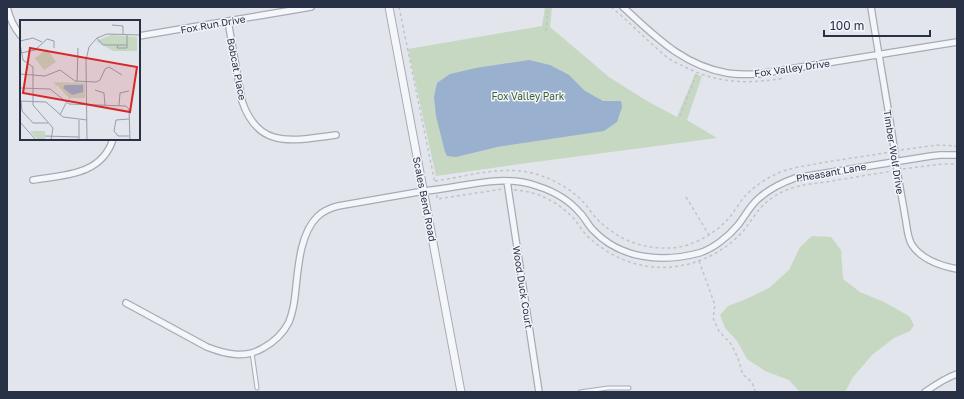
<svg xmlns="http://www.w3.org/2000/svg" width="964" height="399" font-family="'Golos Text',sans-serif">
	<rect width="100%" height="100%" fill="#e2e5ec"/>
	<path fill="#c6d7c2" d="M 545,7 L 552,7 L 550,27 L 609,77 L 647,101 L 677,117 L 695,74 L 702,76 L 687,120 L 717,138 L 520,164 L 436,176 L 408,49 L 542,26 Z
		M 812,236 L 831,237 L 841,250 L 843,279 L 860,292 L 884,302 L 909,316 L 914,325 L 910,331 L 894,338 L 872,355 L 853,377 L 845,392 L 800,392 L 789,380 L 765,371 L 747,359 L 737,341 L 725,328 L 720,315 L 728,306 L 744,300 L 769,288 L 789,270 L 800,247 Z"/>
	<path fill="#99b0cf" d="M 529,60 L 550,65 L 569,75 L 585,91 L 603,101 L 621,101 L 622,107 L 617,122 L 604,131 L 497,147 L 456,157 L 447,156 L 445,152 L 436,116 L 434,97 L 437,83 L 450,74 L 476,68 Z"/>
	<g fill="none" stroke-linecap="round" stroke-linejoin="round">
		<defs>
			<path id="service" d="M 252,353 L 257,388
				M 580,392 L 608,388 L 629,388"/>
			<path id="minor" d="M 7,7 C 10,19 13,26 21,36
				M 623,7 C 655,36 682,65 727,73 C 737,75 747,74 758,74 L 957,42
				M 871,7 C 879,58 889,110 896,161 C 898,179 902,197 905,216 C 907,225 907,237 912,245 C 922,260 941,266 957,269
				M 228,21 L 242,101 C 259,151 294,140 336,135
				M 139,36 L 311,7
				M 33,180 C 65,175 102,175 113,139
				M 507,181 L 539,392
				M 126,303 L 207,347 C 225,354 245,359 263,348 C 274,342 283,334 289,322 C 292,314 294,305 295,296 C 298,271 299,235 317,217 C 323,211 330,208 338,206 L 424,191 C 461,188 501,173 537,186 C 553,191 569,200 580,213 C 585,218 588,225 593,230 C 620,259 662,263 699,253 C 713,249 729,236 738,225 C 745,216 750,206 758,199 C 769,189 781,183 795,178 L 931,156 L 940,155 L 957,155
				M 925,392 C 935,385 945,378 957,374"/>
			<path id="tertiary" d="M 389,7 L 461,392"/>
		</defs>
		<use href="#service" stroke="#a6abb7" stroke-width="5"/>
		<use href="#minor" stroke="#a6abb7" stroke-width="8"/>
		<use href="#tertiary" stroke="#a6abb7" stroke-width="9"/>
		<path stroke="#c0c3ca" stroke-width="1.5" stroke-dasharray="3 3" stroke-linecap="butt" d="M 399,7 L 435,183
			M 611,7 C 631,23 648,42 668,58 C 674,62 681,65 687,68 C 720,84 750,84 785,78
			M 546,31 L 548,7
			M 680,116 L 697,73
			M 901,150 L 937,145 L 957,146
			M 903,169 L 942,164 L 957,164
			M 435,181 C 471,176 506,163 542,176 C 557,181 575,192 585,204 C 589,208 592,214 596,218 C 618,240 641,249 672,248 C 690,247 713,235 725,222 C 733,215 738,204 745,196 C 753,188 762,181 772,176 C 786,168 805,166 821,163 C 844,159 867,156 890,152
			M 514,190 C 538,191 560,203 575,220 C 580,227 585,235 593,241 C 609,255 631,265 653,267 C 686,270 722,256 744,230 C 748,225 751,220 755,215 C 762,205 771,197 782,192 C 796,185 811,184 826,182 C 848,178 870,175 892,171
			M 437,195 L 437,199 L 503,189
			M 686,197 L 709,235
			M 699,261 L 715,305 L 713,318 L 719,331 L 731,344 L 738,358 L 743,375 C 750,379 754,384 755,392"/>
		<use href="#service" stroke="#f5f6f9" stroke-width="3"/>
		<use href="#minor" stroke="#f5f6f9" stroke-width="5.5"/>
		<use href="#tertiary" stroke="#f5f6f9" stroke-width="7"/>
	</g>
	<g text-anchor="middle" stroke-width="3" stroke-linejoin="round" paint-order="stroke">
		<g font-size="10" fill="#283146" stroke="#f2f4f9">
			<text transform="translate(213 24) rotate(-10)" y="4">Fox Run Drive</text>
			<text transform="translate(792 68) rotate(-8)" y="4">Fox Valley Drive</text>
			<text transform="translate(237 69) rotate(79)" y="4">Bobcat Place</text>
			<text transform="translate(894 152) rotate(81)" y="4">Timber Wolf Drive</text>
			<text transform="translate(831 172) rotate(-10)" y="4">Pheasant Lane</text>
			<text transform="translate(425 199) rotate(79)" y="4">Scales Bend Road</text>
			<text transform="translate(523 287) rotate(81)" y="4">Wood Duck Court</text>
		</g>
		<g font-size="10" fill="#396334" stroke="#f2f4f9">
			<text x="528" y="100">Fox Valley Park</text>
		</g>
	</g>
	<g transform="translate(20 20)">
		<rect width="120" height="120" fill="#e2e5ec"/>
		<path d="M 91,15 L 117,17 L 117,31 L 93,31 L 76,21 ZM 27,29 L 36,42 L 24,50 L 15,38 ZM 33,62 L 65,63 L 65,78 L 50,78 L 48,83 L 49,78 L 37,65 L 33,69 L 36,65 ZM 10,111 L 25,111 L 25,120 L 18,120 Z" fill="#c6d7c2"/>
		<path d="M 45,65 L 63,65 L 63,72 L 52,75 L 43,68 Z" fill="#99b0cf"/>
		<path fill="none" stroke="#989daa" stroke-width="1" d="M 92,5 L 103,6 L 103,14M 77,18 L 83,25 L 107,25 L 107,15M 0,21 L 13,18 L 22,22M 0,24 L 3,40 L 13,47 L 13,85 L 33,108 L 31,120M 98,25 L 97,28 L 107,28 L 107,25M 1,33 L 15,30 L 27,19 L 34,21 L 34,28M 0,54 L 25,56 L 40,50 L 55,61 L 76,62 L 80,60 L 85,49 L 89,47 L 102,55M 57,62 L 58,28M 0,68 L 30,69 L 49,84 L 106,86 L 109,89 L 110,120M 75,70 L 84,73 L 85,85M 0,81 L 26,82 L 43,97 L 67,100M 1,81 L 2,91 L 13,103 L 28,103M 99,85 L 100,73 L 109,71M 40,95 L 46,83M 59,100 L 59,120M 0,102 L 16,120M 25,116 L 59,117M 109,116 L 98,116 L 94,111 L 96,100 L 109,99M 67,120 L 66,40 L 69,27 L 77,18 L 87,14 L 120,15"/>
		<path fill="#d62828" fill-opacity="0.15" stroke="#d62828" stroke-width="2" d="M 10,28 L 117,47 L 110,92 L 3,73 Z"/>
		<rect width="120" height="120" fill="none" stroke="#283146" stroke-width="2"/>
	</g>
	<rect width="964" height="399" fill="none" stroke="#283146" stroke-width="16"/>
	<path d="M824 30v6h106v-6" fill="none" stroke="#283146" stroke-width="2"/>
	<text x="830" y="30" font-size="12" fill="#283146" stroke="#f2f4f9" stroke-width="3" paint-order="stroke">100 m</text>
</svg>
